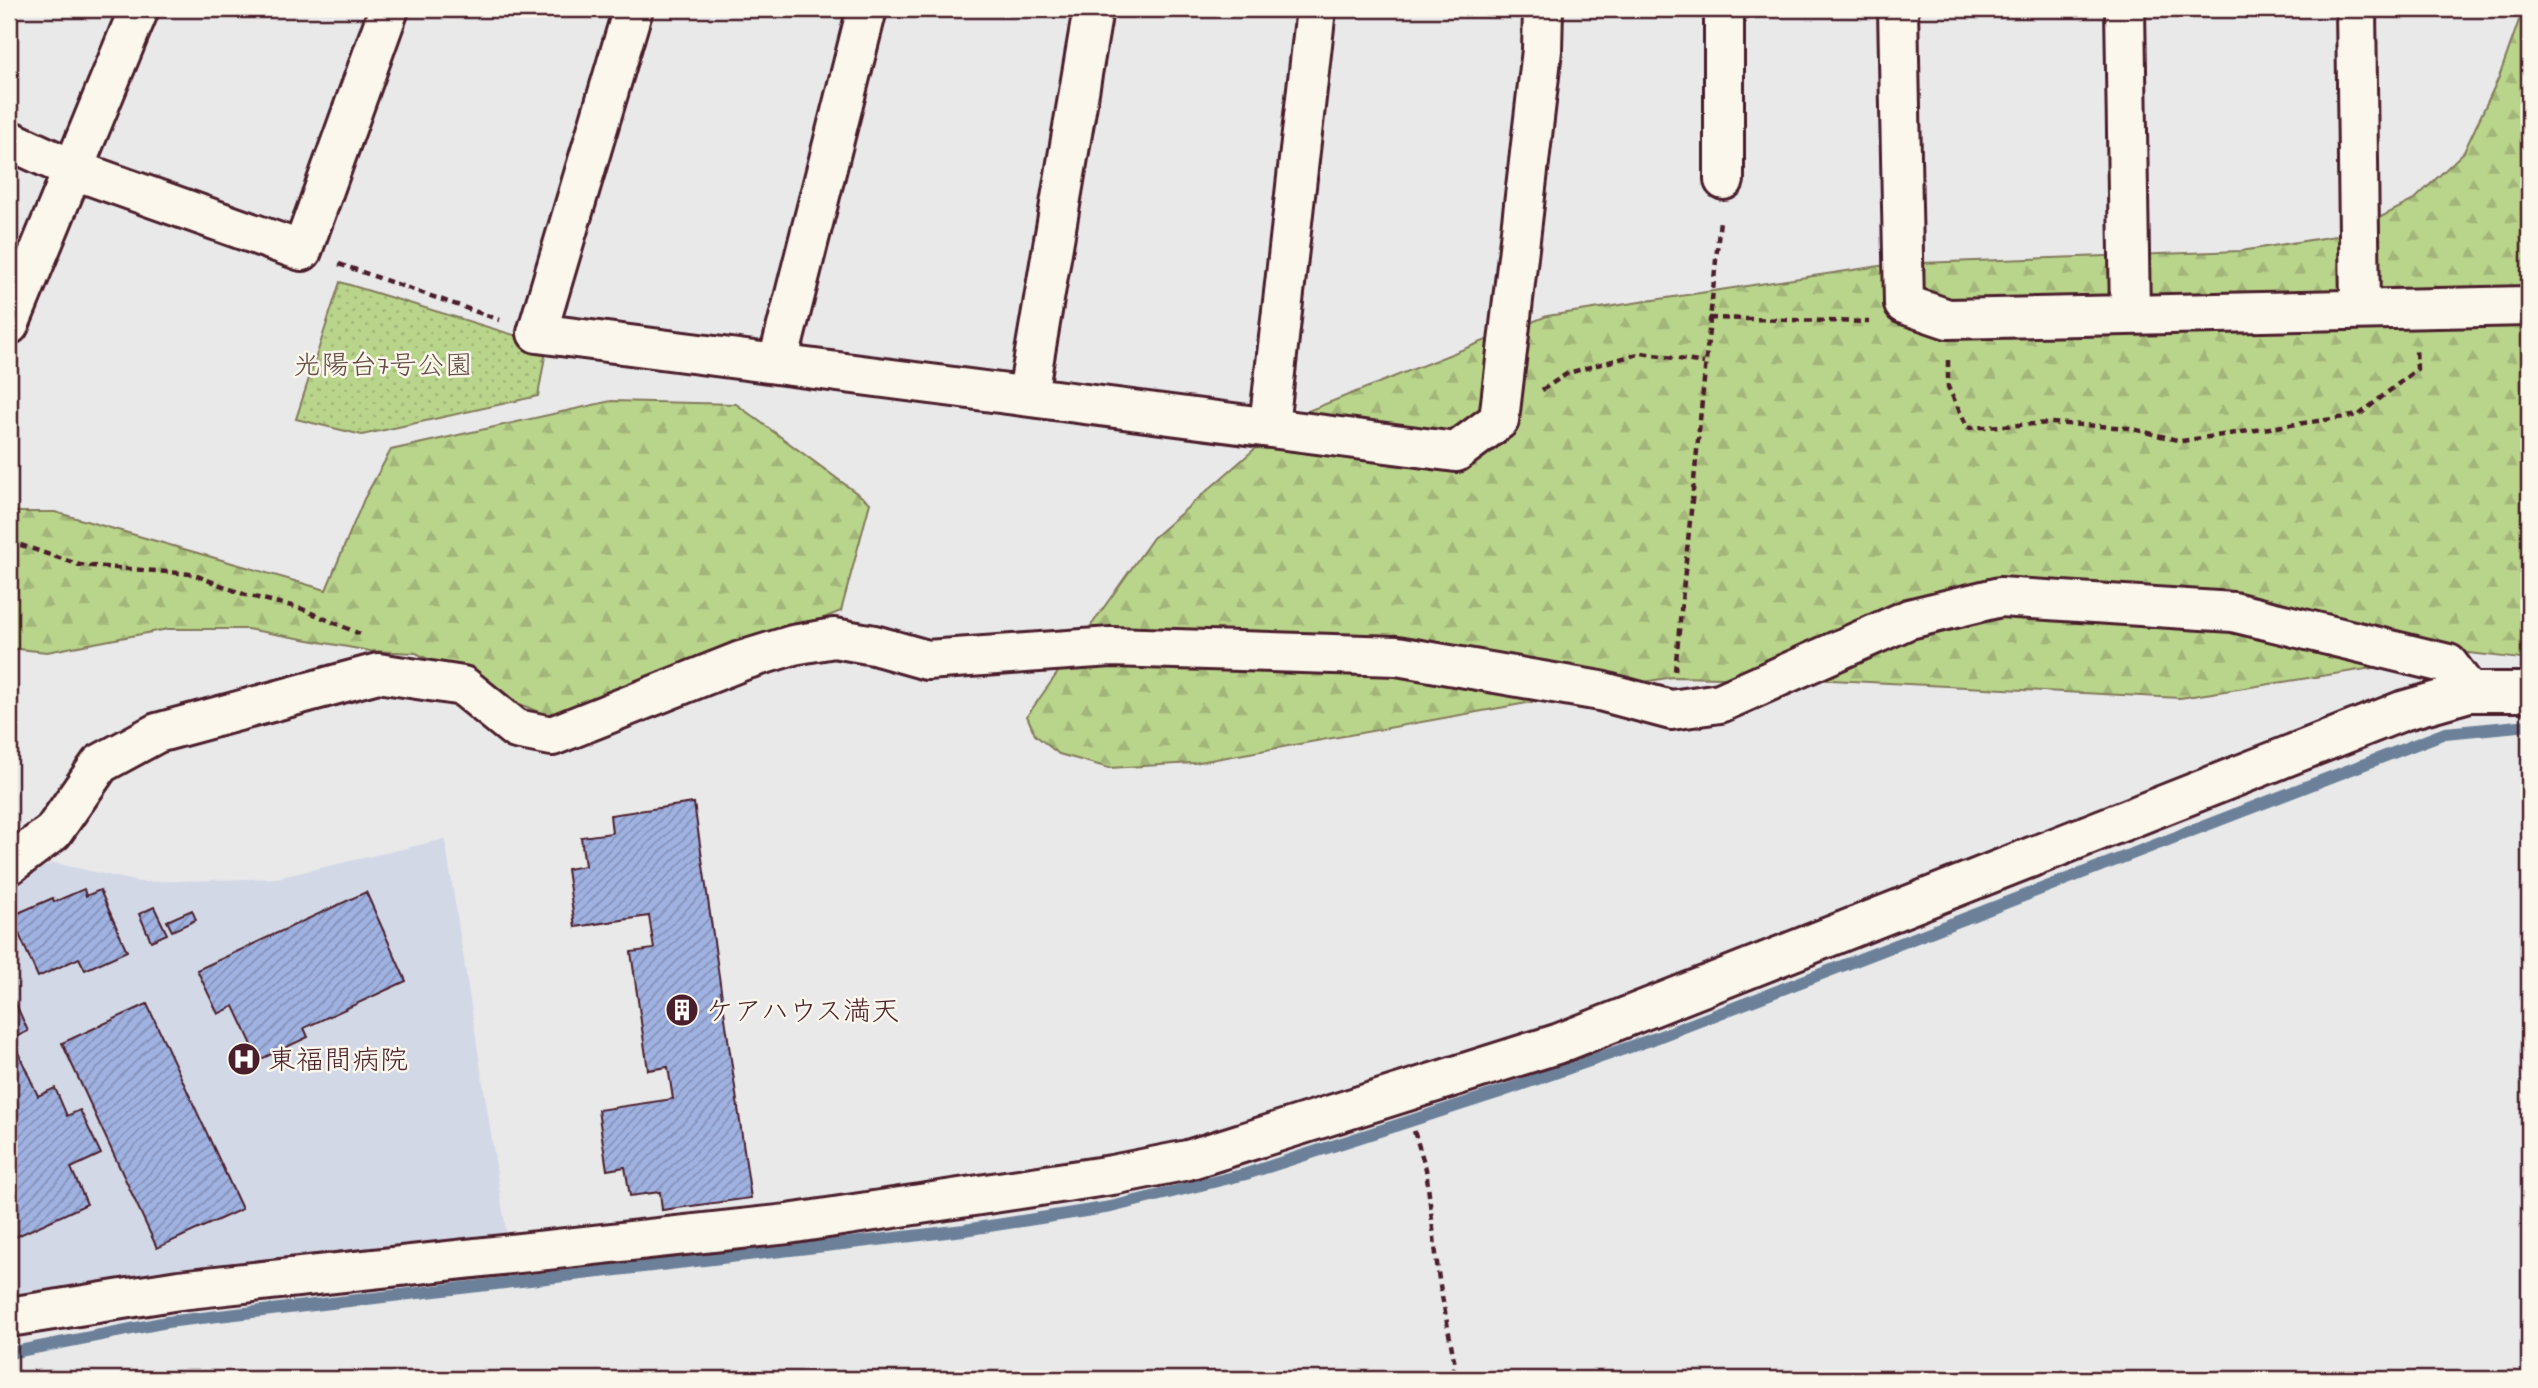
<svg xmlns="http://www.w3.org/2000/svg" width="2538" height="1388" font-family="'Indie Flower','Klee One',sans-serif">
	<defs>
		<pattern id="forest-firs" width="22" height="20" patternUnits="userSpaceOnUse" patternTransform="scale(1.75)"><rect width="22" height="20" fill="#b9d48b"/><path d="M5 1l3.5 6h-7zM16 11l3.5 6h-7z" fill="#a1b678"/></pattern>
		<pattern id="park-dots" width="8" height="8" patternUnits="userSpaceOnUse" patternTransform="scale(1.75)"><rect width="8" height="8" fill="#b9d48b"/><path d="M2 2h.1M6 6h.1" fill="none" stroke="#a1b678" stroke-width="1.8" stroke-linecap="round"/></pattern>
		<pattern id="building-hatch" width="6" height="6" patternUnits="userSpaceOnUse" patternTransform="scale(1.75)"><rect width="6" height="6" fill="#a0b2e1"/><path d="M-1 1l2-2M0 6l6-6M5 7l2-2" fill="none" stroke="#8490b7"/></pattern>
	</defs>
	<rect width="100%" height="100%" fill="#e9e9ea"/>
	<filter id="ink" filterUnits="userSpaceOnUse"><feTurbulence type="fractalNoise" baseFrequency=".0143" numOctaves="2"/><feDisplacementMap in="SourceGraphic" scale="14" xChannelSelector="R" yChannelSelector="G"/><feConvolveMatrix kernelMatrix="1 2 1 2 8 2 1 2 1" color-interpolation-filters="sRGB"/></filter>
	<g filter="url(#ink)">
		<path fill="#d3d8e7" d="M 445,839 L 507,1237 L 325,1255 L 9,1302 L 9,881 L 54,863 L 140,882 L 277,878 Z"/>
		<path fill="url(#forest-firs)" stroke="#827a5b" stroke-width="2" d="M 2523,9 L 2529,9 L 2529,660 L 2469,653 L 2180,698 L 1831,680 L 1672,677 L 1194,763 L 1109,768 L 1059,754 L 1035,735 L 1027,716 L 1153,538 L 1290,418 L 1547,316 L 1893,264 L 2241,251 L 2348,234 L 2414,200 L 2464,152 L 2499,77 Z
			M 611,401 L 736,404 L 870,503 L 841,611 L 564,723 L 506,698 L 416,653 L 370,651 L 247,629 L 168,629 L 47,652 L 9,648 L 9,512 L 55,512 L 326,590 L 364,499 L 391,450 Z"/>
		<path fill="url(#park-dots)" stroke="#827a5b" stroke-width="2" d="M 340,282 L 547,345 L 538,396 L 362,435 L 296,419 Z"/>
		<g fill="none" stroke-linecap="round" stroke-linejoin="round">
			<path stroke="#6c8199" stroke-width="12" d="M 9,1353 L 167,1322 L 964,1230 L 1111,1207 L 1246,1174 L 1503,1091 L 1653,1039 L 2445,733 L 2529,725"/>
		</g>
		<path fill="url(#building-hatch)" stroke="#4a1f2b" stroke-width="2" d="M 694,803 L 751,1198 L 662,1210 L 660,1192 L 630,1196 L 625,1167 L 607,1170 L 598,1110 L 673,1099 L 668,1067 L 648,1070 L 631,952 L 654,949 L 649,916 L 575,927 L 567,869 L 585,866 L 581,837 L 612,833 L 610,815 Z
			M 84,889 L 86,896 L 100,890 L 127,951 L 85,970 L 79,958 L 38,977 L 11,916 L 53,898 L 54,902 Z
			M 366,892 L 406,981 L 304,1028 L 308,1037 L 259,1060 L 234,1006 L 218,1014 L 197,970 Z
			M 154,907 L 167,934 L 151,941 L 139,914 Z
			M 192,910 L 196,920 L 172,931 L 167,921 Z
			M 10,991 L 28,1031 L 12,1039 L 38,1096 L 55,1088 L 67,1116 L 80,1110 L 101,1154 L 71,1168 L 87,1204 L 9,1240 Z
			M 147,1004 L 242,1209 L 157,1248 L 62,1043 Z"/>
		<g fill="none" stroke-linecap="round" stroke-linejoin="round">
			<defs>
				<path id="minor" d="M 633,9 L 537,333 L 1456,452 L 1499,420 L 1542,50 L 1543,9
					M 1724,9 L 1724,180
					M 1898,9 L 1904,304 L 1948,319 L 2529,306
					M 2125,9 L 2130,314
					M 2356,9 L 2360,309
					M 9,140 L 72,169 L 302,251 L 389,9
					M 9,325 L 139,9
					M 778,362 L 867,9
					M 1028,394 L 1093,9
					M 1269,426 L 1316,9
					M 9,865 L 53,832 L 100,764 L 157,733 L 378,673 L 463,686 L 516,729 L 552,736 L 741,661 L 793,645 L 834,638 L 874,645 L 927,660 L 1111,647 L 1397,656 L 1600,691 L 1671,710 L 1720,703 L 1909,619 L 2000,597 L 2233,612 L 2448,664 L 2469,692
					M 9,1317 L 179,1290 L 788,1224 L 1112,1175 L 1188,1160 L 1560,1043 L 2402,711 L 2469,692 L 2529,692"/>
			</defs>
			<use href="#minor" stroke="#4a1f2b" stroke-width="44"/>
			<path stroke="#4a1f2b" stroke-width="4.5" stroke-dasharray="7 5" stroke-linecap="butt" d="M 339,264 L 500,320
				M 1709,318 L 1869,322
				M 1948,360 L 1948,387 L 1968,428 L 2051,423 L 2129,428 L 2181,441 L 2359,415 L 2417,369 L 2416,349
				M 1542,390 L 1568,373 L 1642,353 L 1704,363
				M 9,541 L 80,565 L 192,574 L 246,595 L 300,608 L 360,634
				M 1675,671 L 1720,220
				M 1414,1131 L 1426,1169 L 1439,1280 L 1455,1365 L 1448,1379"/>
			<use href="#minor" stroke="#fbf7ec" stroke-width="38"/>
		</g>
	</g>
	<defs>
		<symbol id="building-disc" viewBox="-11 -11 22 22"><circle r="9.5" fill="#4a1f2b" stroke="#fbf7ec"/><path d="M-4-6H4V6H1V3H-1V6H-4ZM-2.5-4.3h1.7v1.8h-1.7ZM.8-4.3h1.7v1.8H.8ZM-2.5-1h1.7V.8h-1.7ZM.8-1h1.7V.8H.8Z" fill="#fff"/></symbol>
		<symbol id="hospital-disc" viewBox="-11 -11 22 22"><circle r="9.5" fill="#4a1f2b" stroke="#fbf7ec"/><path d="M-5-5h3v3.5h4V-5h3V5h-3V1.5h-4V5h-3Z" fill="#fff"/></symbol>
	</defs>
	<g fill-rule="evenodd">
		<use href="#building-disc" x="663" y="991" width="38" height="38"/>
		<use href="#hospital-disc" x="225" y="1040" width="38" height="38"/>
	</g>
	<g text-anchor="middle" stroke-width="5" stroke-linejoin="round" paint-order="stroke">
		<g font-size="28" fill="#664c43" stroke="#fbf7ec">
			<text x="383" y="374">光陽台7号公園</text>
		</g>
		<g font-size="28" fill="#4a1f2b" stroke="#fbf7ec" text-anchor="start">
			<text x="706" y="1020">ケアハウス満天</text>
			<text x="268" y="1069">東福間病院</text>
		</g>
	</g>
	<rect width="2538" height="1388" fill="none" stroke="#fbf7ec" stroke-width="35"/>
	<rect x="18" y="18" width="2503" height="1353" fill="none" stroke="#4a1f2b" stroke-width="2.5" filter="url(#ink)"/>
</svg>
